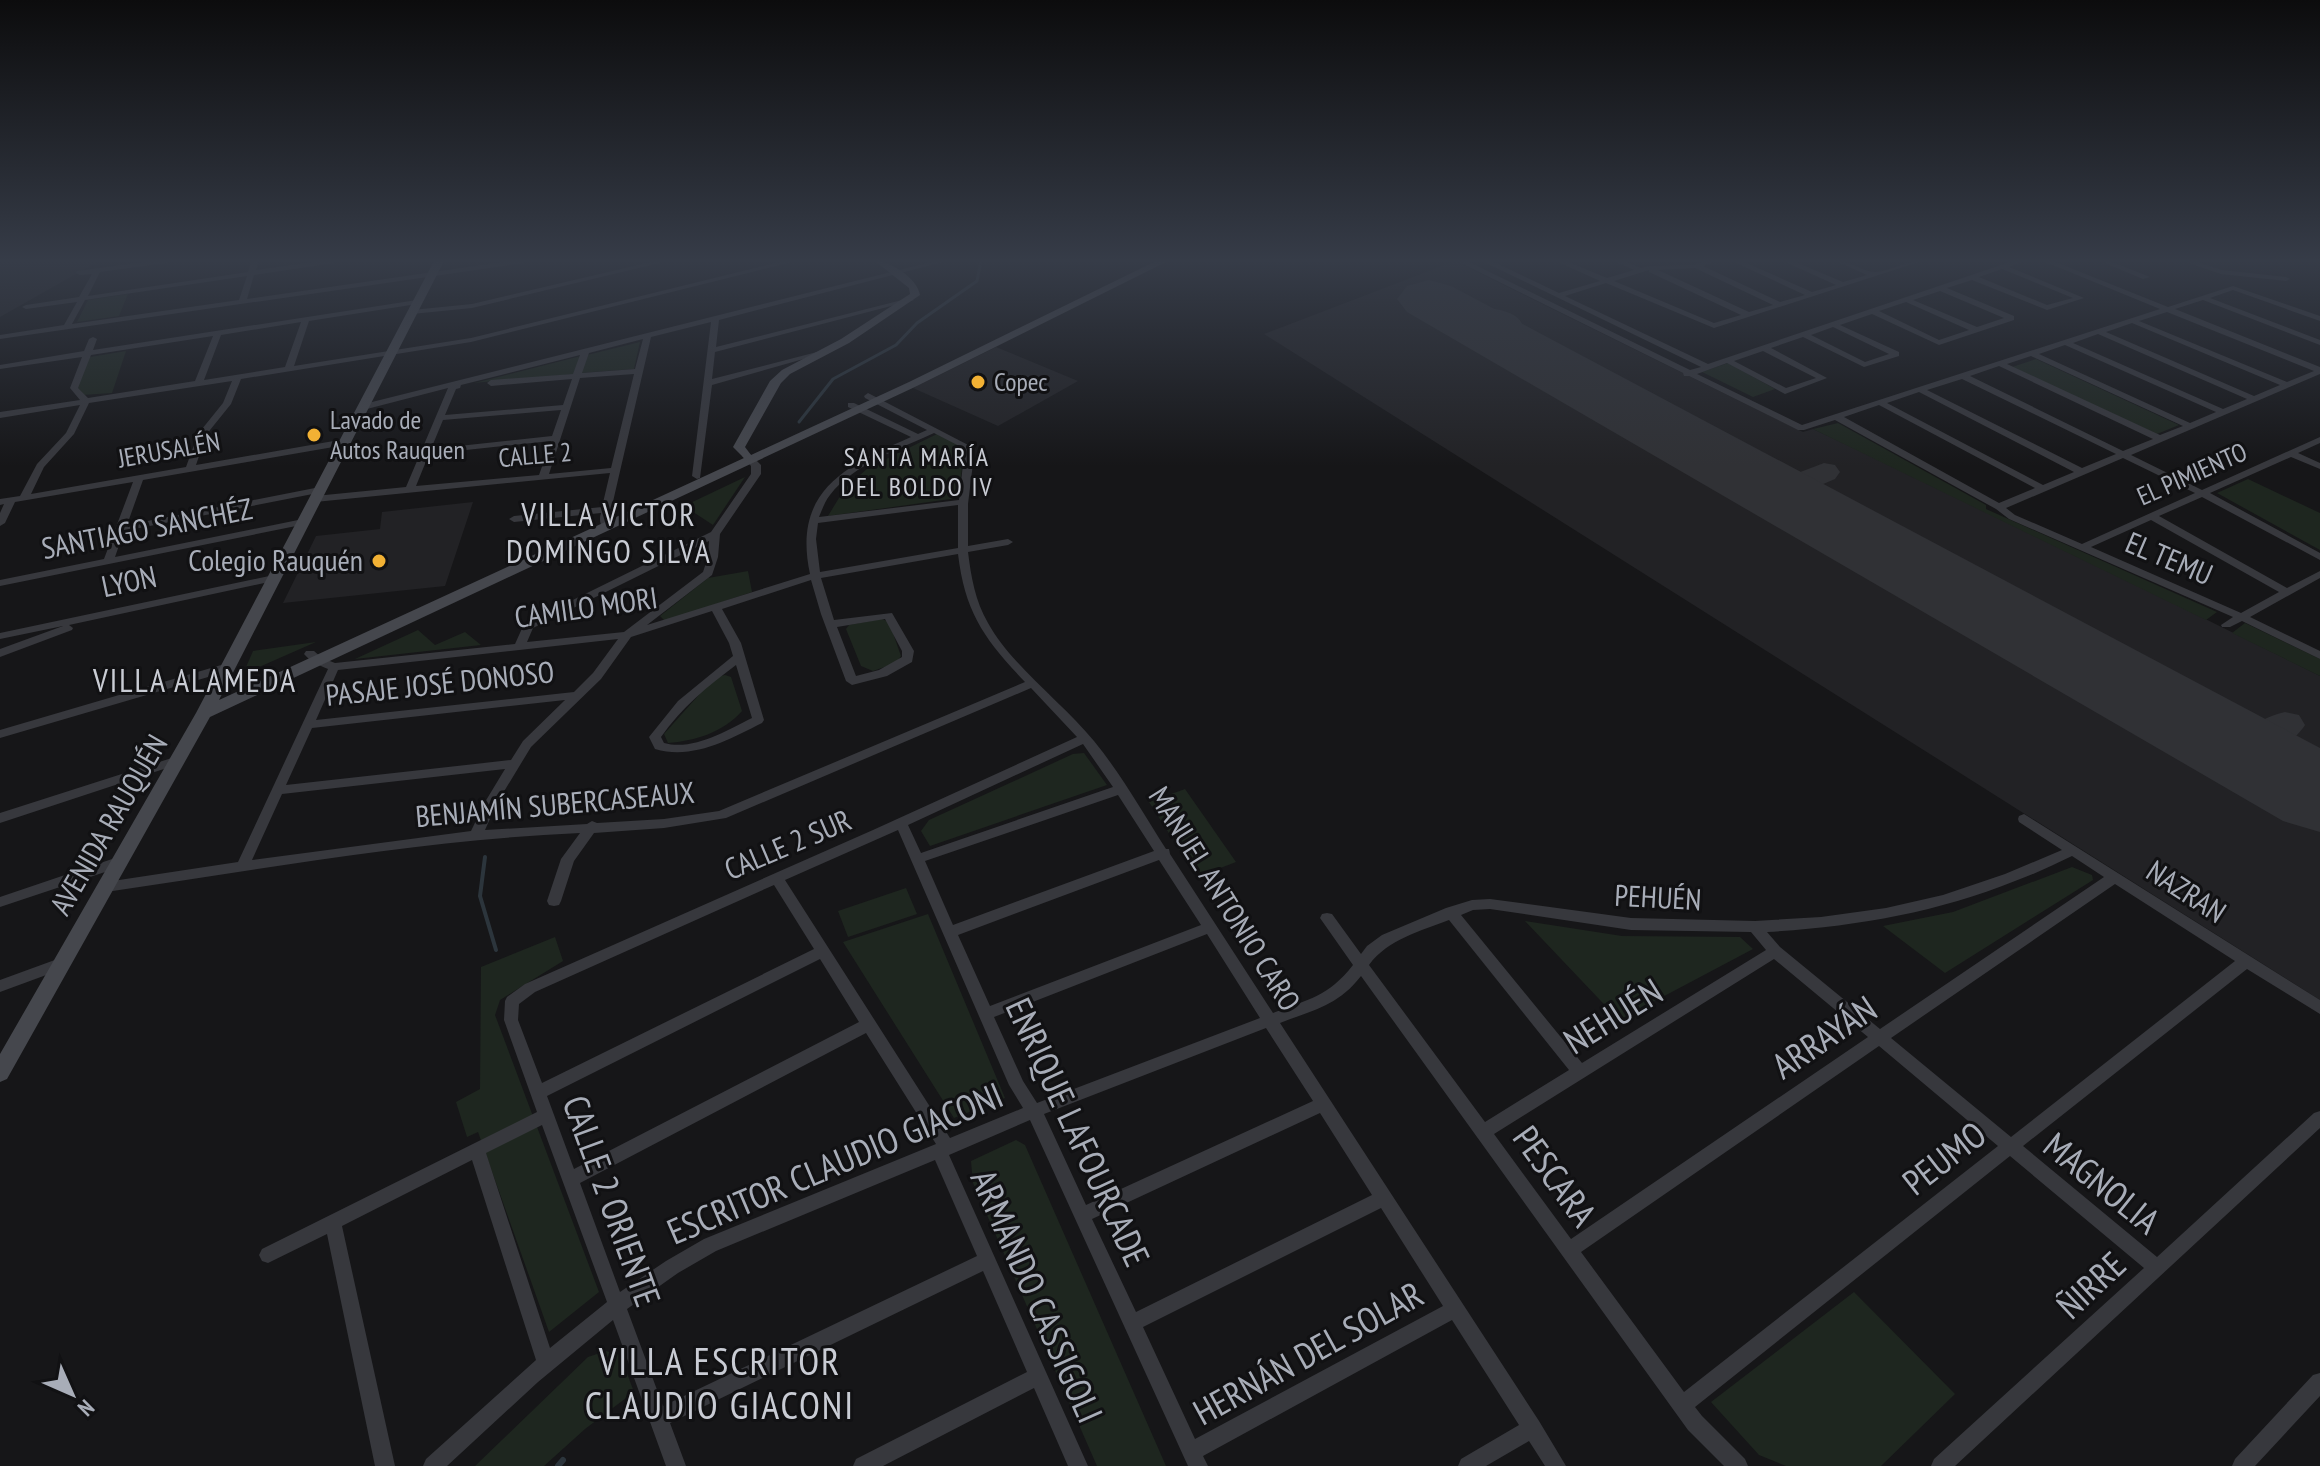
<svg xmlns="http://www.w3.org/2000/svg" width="2320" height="1466" font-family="'PT Sans Narrow',sans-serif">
	<rect width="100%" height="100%" fill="#161618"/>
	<path fill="#222225" d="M 0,261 L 99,261 L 0,317 Z
		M 1455,261 L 1803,432 L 1813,429 L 2000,517 L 2320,676 L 2320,1000 L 1264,334 Z
		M 996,347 L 1078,381 L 998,426 L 913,388 Z
		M 473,502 L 445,586 L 283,603 L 316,536 L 380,529 L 382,512 Z"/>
	<path fill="#1e261f" d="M 128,294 L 119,316 L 77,322 L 88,300 Z
		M 640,342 L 634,369 L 580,373 L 587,355 Z
		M 126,351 L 112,393 L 83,395 L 76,390 L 84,358 Z
		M 581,356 L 574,374 L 474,383 Z
		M 2036,359 L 2179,425 L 2157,434 L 2012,367 Z
		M 1728,363 L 1775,389 L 1753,397 L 1702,372 Z
		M 1838,423 L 1986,505 L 1986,509 L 2217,612 L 2206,620 L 1813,429 Z
		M 939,433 L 965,447 L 958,498 L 828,516 L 845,488 L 868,468 Z
		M 745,477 L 713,525 L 684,506 Z
		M 2248,479 L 2320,513 L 2320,550 L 2217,493 Z
		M 748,571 L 752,592 L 665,621 L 660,616 L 708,578 Z
		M 882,619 L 889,622 L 901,656 L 896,663 L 873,671 L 861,666 L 846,629 L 849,625 Z
		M 2245,623 L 2320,659 L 2320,676 L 2232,633 Z
		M 418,630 L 435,645 L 465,632 L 481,645 L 355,659 Z
		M 316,642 L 243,674 L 253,651 Z
		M 725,675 L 731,677 L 742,711 C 724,732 695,741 668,743 L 664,734 L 714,678 Z
		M 1084,753 L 1107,785 L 930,846 L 921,831 L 929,820 L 1073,754 Z
		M 1185,789 L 1236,862 L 1197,877 L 1149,802 Z
		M 2072,867 L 2092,875 L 2093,880 L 1945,973 L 1883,926 L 1953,912 Z
		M 906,888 L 917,914 L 848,937 L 838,911 Z
		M 928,914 L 1005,1098 L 954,1118 L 843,942 Z
		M 1525,921 L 1622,936 L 1740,937 L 1753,949 L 1619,1020 Z
		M 555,937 L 563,961 L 500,1000 L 495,1015 L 599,1292 L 549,1332 L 478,1132 L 467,1137 L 456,1102 L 480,1089 L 481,967 Z
		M 1016,1140 L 1025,1145 L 1166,1466 L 1097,1466 L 973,1183 L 971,1161 Z
		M 1854,1292 L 1955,1394 L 1881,1466 L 1786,1466 L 1759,1455 L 1711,1402 Z
		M 606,1351 L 620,1355 L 634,1392 L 585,1429 L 544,1466 L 475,1466 L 588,1357 Z"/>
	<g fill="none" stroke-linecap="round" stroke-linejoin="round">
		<path stroke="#2c353c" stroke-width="3" d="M 799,422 L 833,379 L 896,345 L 917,323 L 977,281 L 981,261"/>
		<path stroke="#2c353c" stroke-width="4" d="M 485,857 L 480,896 L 496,950"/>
		<path stroke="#2c353c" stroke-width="6" d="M 558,1466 L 563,1460"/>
		<path fill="#303135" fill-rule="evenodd" d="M 1485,308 C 1498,309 1521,312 1523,328 C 1524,336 1523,338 1527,346 L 1524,352 L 1504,352 L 1496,338 L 1497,327 L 1492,324 L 1470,330 L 1461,328 L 1457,322 L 1466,314 Z
			M 1824,463 L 1835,465 L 1840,472 L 1835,479 L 1788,499 L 1777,502 L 1766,499 L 1761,492 L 1766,485 Z
			M 2285,712 L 2299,715 L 2305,725 C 2296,740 2262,766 2243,765 C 2238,765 2234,762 2230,761 L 2224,751 C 2235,732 2264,717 2285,712 Z"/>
		<path fill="#303135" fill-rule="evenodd" d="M 1429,280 L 1451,286 L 2320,748 L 2320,832 L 2283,821 L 1407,312 L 1397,299 L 1407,286 Z"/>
		<path fill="#37383d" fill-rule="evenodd" d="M 151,261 L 170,261 L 166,263 L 100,272 L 88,296 L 248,272 L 251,261 L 259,261 L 256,270 L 320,261 L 338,261 L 334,263 L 254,275 L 247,299 L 509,261 L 528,261 L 524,263 L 0,339 L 0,335 L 64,325 L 77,302 L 26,309 L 22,307 L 26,305 L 79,297 L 92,274 L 80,275 L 76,273 L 77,271 ZM 247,276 L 239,300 L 72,324 L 85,300 Z
			M 655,261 L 668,261 L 472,308 L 412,314 L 408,312 L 412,310 L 472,304 Z
			M 783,261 L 796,261 L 471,342 L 241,379 L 231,404 L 206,435 L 196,465 L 345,439 L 350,442 L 345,445 L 143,480 L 127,525 L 320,487 L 325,490 L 323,492 L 124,531 L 115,557 L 303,519 L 306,520 L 306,524 L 0,586 L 0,580 L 104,559 L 133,482 L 15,502 L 5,523 L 0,526 L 0,513 L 4,504 L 0,505 L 0,499 L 20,496 L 37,464 L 66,433 L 80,405 L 0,418 L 0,412 L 80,400 L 70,388 L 82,357 L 0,369 L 0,365 L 84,351 L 89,339 L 93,337 L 97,339 L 93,350 L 417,300 L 421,302 L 417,304 L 309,321 L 294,366 L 471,338 ZM 301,322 L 285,367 L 204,380 L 221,335 ZM 213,336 L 195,381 L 88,398 L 78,388 L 91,355 ZM 232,381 L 223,403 L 198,434 L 186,467 L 31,494 L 44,467 L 74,434 L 89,403 Z
			M 935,261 L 947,261 L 719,320 L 716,347 L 910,298 L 914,300 L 715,352 L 712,379 L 817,352 L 821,354 L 712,385 L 700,478 L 697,479 L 692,476 L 711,322 L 651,337 L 609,519 L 612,527 L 611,529 L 603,529 C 600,524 599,519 601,513 L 514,522 L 509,519 L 514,516 L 602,507 L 610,473 L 315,502 L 310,499 L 315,496 L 406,487 L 448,388 L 363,410 L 360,409 L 360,405 ZM 643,339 L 635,369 L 582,373 L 589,353 ZM 580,355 L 573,374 L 491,380 L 487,383 L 491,386 L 572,379 L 563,405 L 445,415 L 456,389 L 460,388 L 461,385 ZM 634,374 L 611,468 L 549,474 L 580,378 ZM 561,410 L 552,436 L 431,449 L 443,420 ZM 551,441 L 539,475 L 416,486 L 429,454 Z
			M 1457,261 L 1467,261 L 1690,370 L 1701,367 L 1482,261 L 1492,261 L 1559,293 L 1600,281 L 1556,261 L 1566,261 L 1607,278 L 1634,270 L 1614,261 L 1624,261 L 1641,268 L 1649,266 L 1692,265 L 1705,261 L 1717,261 L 1703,266 L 1780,302 L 1805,295 L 1732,261 L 1742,261 L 1812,292 L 1836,285 L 1783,261 L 1793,261 L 1843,282 L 1867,275 L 1836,261 C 1851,261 1863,272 1875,272 C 1889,272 1904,261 1922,261 L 1714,328 L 1606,283 L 1565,296 L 1708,364 L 2013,261 L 2024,261 L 2009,267 L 2084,298 L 2047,310 L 1972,280 L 1947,288 L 2014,316 L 2014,320 L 1939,345 L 1872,314 L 1840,325 L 1899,352 L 1899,356 L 1864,367 L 1803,337 L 1771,348 L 1827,378 L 1785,394 L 1727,363 L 1697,374 L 1802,425 L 2160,309 L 2043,261 L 2053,261 L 2168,307 L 2233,286 L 2320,316 L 2320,321 L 2233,290 L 2210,298 L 2320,340 L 2320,345 L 2203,300 L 2175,309 L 2320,367 L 2320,374 L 2131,455 L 2202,490 L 2320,437 L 2320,443 L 2298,453 L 2320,463 L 2320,469 L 2291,457 L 2210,493 L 2320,553 L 2320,560 L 2202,497 L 2159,516 L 2287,588 L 2320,571 L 2320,578 L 2250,617 L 2320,651 L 2320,659 L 2242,621 L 2230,627 L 2222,627 L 2221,625 L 2233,617 L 2009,519 L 1996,509 L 1835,420 L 1804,430 L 1798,430 L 1689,376 L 1684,376 L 1683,373 ZM 1695,268 L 1773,305 L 1749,312 L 1658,270 ZM 2002,269 L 2073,298 L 2047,305 L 1979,277 ZM 1649,270 L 1649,272 L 1741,315 L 1714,323 L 1614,281 ZM 1940,291 L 2004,318 L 1977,327 L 1913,300 ZM 1906,302 L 1969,330 L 1939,340 L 1879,311 ZM 2167,312 L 2314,371 L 2287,382 L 2139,321 ZM 2132,323 L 2280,385 L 2254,396 L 2106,332 ZM 1833,327 L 1889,354 L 1865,362 L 1811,335 ZM 2098,334 L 2247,399 L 2223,409 L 2073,343 ZM 2065,345 L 2216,412 L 2190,423 L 2039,354 ZM 1763,351 L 1816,378 L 1786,388 L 1734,361 ZM 2031,356 L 2183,426 L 2160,435 L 2007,364 ZM 1999,366 L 2153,439 L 2123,451 L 1970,376 ZM 1962,379 L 2116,454 L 2082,468 L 1927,390 ZM 1919,392 L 2074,472 L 2043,485 L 1887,403 ZM 1879,405 L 2035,488 L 1999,503 L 1844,417 ZM 2123,458 L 2195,493 L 2082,544 L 2015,515 L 2006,508 ZM 2151,520 L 2279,592 L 2241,613 L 2091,547 Z
			M 2100,261 L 2110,261 L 2150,277 L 2143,279 Z
			M 2183,261 L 2194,261 L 2222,270 L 2286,277 L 2290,279 L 2286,281 L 2221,274 Z
			M 868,393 L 972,447 L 974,455 L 968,504 L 968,546 L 1008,539 L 1013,542 L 1008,545 L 968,552 C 971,576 975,601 988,623 C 1011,665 1063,703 1094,741 C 1121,774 1143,813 1166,849 L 1169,849 L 1170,854 L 1273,1013 C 1309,999 1328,997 1353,965 L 1320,918 L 1322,914 L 1327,913 L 1332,914 L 1361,954 L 1367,946 L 1382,935 L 1446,908 L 1472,900 L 1490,899 L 1631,918 L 1755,921 L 1821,917 L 1886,908 L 1943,895 L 2005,874 L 2062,850 L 2019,822 L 2018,819 L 2019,816 L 2024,814 L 2320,1000 L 2320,1014 L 2247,969 L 2023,1146 L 2157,1257 L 2314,1113 L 2320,1111 L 2320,1128 L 1955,1466 L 1931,1466 L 1934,1459 L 2144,1268 L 2010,1156 L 1695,1407 L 1702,1416 L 1745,1459 L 1748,1466 L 1724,1466 L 1688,1430 L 1361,976 C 1338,1006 1313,1010 1280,1023 L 1539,1421 L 1566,1466 L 1545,1466 L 1529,1441 L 1486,1466 L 1458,1466 L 1461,1459 L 1519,1425 L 1452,1320 L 1203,1456 L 1208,1466 L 1188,1466 L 1030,1120 L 949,1155 L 1088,1466 L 1068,1466 L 1034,1388 L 883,1466 L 853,1466 L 856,1459 L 1027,1372 L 983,1271 L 670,1423 L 686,1466 L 666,1466 L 613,1320 L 538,1382 L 447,1466 L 423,1466 L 426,1459 L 536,1360 L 472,1160 L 342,1226 L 395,1466 L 375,1466 L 327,1234 L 268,1263 L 262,1261 L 259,1255 L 262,1249 L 537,1112 L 504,1020 L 505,1001 L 507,997 L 525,984 L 873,830 L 1077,737 L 1031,688 L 726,818 L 664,828 L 594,833 L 574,861 L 561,901 L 559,905 L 554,906 L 549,905 L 547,901 L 561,859 L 580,833 C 421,840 263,869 106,892 L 101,891 L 99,887 L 101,883 L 106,882 L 238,862 L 328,669 C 318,665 311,662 304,654 L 306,651 L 314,651 L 322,658 L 335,663 L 515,644 L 524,624 L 711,532 L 751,474 L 751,466 L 742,456 L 742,452 L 748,452 L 761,465 L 761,474 L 720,534 L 718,557 L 712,575 L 647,625 L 810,574 C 792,490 846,466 911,437 L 848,407 L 848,403 L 854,403 L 918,434 L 927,430 L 865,398 L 864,396 ZM 934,433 L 963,448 L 964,455 L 959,500 L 819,517 C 822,510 825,501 830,495 C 854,464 900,449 934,433 ZM 958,505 L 958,548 L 820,572 L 816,539 L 818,523 ZM 709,541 L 708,557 L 703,572 L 624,632 L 527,642 L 533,628 ZM 958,554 C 965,613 985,640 1025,682 L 719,811 L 664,819 L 597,823 L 592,821 L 587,824 L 485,830 L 497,803 L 531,747 L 601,679 L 631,637 L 712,611 L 729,643 L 733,656 L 678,701 L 649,737 L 655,749 C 693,760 728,740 762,723 L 764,720 L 741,643 L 722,609 L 811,580 L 821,614 L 846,681 L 852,685 L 887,676 L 912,662 L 914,651 L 892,613 L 834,620 L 821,578 ZM 885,619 L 902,651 L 902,657 L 879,670 L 856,676 L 837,627 ZM 618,639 L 593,673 L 574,692 L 316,720 L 338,670 ZM 736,665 L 752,718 C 726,731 693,751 664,743 L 661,737 C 681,708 708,686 736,665 ZM 565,700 L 523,741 L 511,760 L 286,785 L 312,728 ZM 1083,744 L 1113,787 L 921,853 L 908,825 ZM 505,769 L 485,802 L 471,831 L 252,860 L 282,794 ZM 1118,795 L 1154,851 L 953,925 L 925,861 ZM 898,830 L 1009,1085 L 1023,1108 L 950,1138 L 785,880 ZM 2072,856 L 2104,877 L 1880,1029 L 1780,947 L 1767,932 C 1852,927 1936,913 2015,881 C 2035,874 2053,865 2072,856 ZM 1159,860 L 1201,925 L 990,1006 L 958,935 ZM 2115,884 L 2235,961 L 2011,1137 L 1891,1038 ZM 774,885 L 814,949 L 542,1083 L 518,1020 L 519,1004 L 535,992 ZM 1490,909 L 1631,930 L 1751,932 L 1766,950 L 1582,1063 L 1461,915 L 1473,910 ZM 1449,920 L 1569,1070 L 1485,1122 L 1369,965 C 1388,939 1421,931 1449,920 ZM 1207,934 L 1260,1018 L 1037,1103 L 1023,1081 L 994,1017 ZM 820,959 L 859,1022 L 574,1169 L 547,1096 ZM 1774,959 L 1868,1037 L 1571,1239 L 1494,1134 ZM 1266,1028 L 1313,1101 L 1086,1205 L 1044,1114 ZM 866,1033 L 936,1144 L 704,1239 L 666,1261 L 620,1292 L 580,1183 ZM 1879,1046 L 1998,1146 L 1684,1392 L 1581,1252 ZM 1320,1113 L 1372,1195 L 1136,1312 L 1092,1219 ZM 542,1125 L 607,1302 L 550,1348 L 486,1153 ZM 935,1160 L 977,1256 L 663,1406 L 627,1309 L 678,1273 L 716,1251 ZM 1381,1208 L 1443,1306 L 1195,1439 L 1143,1327 Z
			M 274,575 L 279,578 L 278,580 L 69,625 L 73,628 L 72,630 L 0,657 L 0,649 L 63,626 L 0,639 L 0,633 Z
			M 228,663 L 234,667 L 232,670 L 0,738 L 0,730 Z
			M 178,756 L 182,757 L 184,760 L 182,763 L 0,823 L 0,813 Z
			M 121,856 L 126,857 L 128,861 L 126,865 L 0,907 L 0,897 Z
			M 63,957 L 68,959 L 70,963 L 68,967 L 0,992 L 0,980 Z
			M 2320,1373 L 2320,1396 L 2255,1466 L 2232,1466 L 2235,1459 L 2313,1375 Z"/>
		<path fill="#45474d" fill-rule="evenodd" d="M 434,261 L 444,261 L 219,700 L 744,458 L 733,447 L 770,381 L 782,370 L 841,339 L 910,294 L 909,288 L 875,261 C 891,261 918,279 920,295 L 849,343 L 790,374 L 781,383 L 745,447 L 751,455 L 909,382 L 1156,261 L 1168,261 L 917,386 L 210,717 L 7,1079 L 0,1082 L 0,1054 L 196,713 Z"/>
	</g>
	<linearGradient id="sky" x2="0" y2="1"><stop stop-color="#0c0c0d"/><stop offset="0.56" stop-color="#363c48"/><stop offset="1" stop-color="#363c48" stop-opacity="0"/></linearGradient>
	<rect width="2320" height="466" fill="url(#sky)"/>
	<g fill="#f2b134" stroke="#111113" stroke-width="3">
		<circle cx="978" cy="382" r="8"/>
		<circle cx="314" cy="435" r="8"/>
		<circle cx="379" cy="561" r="8"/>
	</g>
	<g text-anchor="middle" stroke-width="6" stroke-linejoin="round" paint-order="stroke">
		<g font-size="26" fill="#a8adb8" stroke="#111113" text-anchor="start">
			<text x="994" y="391">Copec</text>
			<text x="330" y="429">Lavado de<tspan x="330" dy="30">Autos Rauquen</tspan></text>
		</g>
		<g font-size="26" fill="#a8adb8" stroke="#111113">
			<text transform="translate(169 450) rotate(-10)" y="9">JERUSALÉN</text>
			<text transform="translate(535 455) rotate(-5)" y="9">CALLE 2</text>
			<text transform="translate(2192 474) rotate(-24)" y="9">EL PIMIENTO</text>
		</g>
		<g font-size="26" letter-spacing="2" fill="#c9ccd4" stroke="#111113">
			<text x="917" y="466">SANTA MARÍA<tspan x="917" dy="30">DEL BOLDO IV</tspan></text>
		</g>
		<g font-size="30" fill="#a8adb8" stroke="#111113">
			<text transform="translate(147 529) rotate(-11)" y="10">SANTIAGO SANCHÉZ</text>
			<text transform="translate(2169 559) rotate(23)" y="10">EL TEMU</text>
			<text transform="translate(129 582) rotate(-12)" y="10">LYON</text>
			<text transform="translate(586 608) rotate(-8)" y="10">CAMILO MORI</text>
			<text transform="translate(440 684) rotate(-6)" y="10">PASAJE JOSÉ DONOSO</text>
			<text transform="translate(555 805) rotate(-5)" y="10">BENJAMÍN SUBERCASEAUX</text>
			<text transform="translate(109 825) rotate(-60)" y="10">AVENIDA RAUQUÉN</text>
			<text transform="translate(788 845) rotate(-23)" y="10">CALLE 2 SUR</text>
			<text transform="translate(2186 892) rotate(33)" y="10">NAZRAN</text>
			<text transform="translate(1658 898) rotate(3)" y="10">PEHUÉN</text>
			<text transform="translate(1224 899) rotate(58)" y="10">MANUEL ANTONIO CARO</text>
		</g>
		<g font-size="30" fill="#a8adb8" stroke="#111113" text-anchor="end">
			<text x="363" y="571">Colegio Rauquén</text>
		</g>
		<g font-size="32" letter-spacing="2" fill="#c9ccd4" stroke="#111113">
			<text x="609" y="526">VILLA VICTOR<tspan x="609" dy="37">DOMINGO SILVA</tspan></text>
			<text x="195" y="692">VILLA ALAMEDA</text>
		</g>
		<g font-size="36" fill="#a8adb8" stroke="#111113">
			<text transform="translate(1613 1016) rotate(-32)" y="13">NEHUÉN</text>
			<text transform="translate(1824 1037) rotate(-34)" y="13">ARRAYÁN</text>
			<text transform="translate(1078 1132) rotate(65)" y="13">ENRIQUE LAFOURCADE</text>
			<text transform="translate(1944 1158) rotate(-38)" y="13">PEUMO</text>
			<text transform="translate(835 1163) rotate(-23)" y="13">ESCRITOR CLAUDIO GIACONI</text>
			<text transform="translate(1555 1176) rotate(54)" y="13">PESCARA</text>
			<text transform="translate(2102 1183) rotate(39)" y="13">MAGNOLIA</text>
			<text transform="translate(612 1201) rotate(70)" y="13">CALLE 2 ORIENTE</text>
			<text transform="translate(2091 1285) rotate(-43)" y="13">ÑIRRE</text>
			<text transform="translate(1037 1296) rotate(66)" y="13">ARMANDO CASSIGOLI</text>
			<text transform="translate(1308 1353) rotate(-29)" y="13">HERNÁN DEL SOLAR</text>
		</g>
		<g font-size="38" letter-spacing="2" fill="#c9ccd4" stroke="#111113">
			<text x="720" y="1375">VILLA ESCRITOR<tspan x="720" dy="44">CLAUDIO GIACONI</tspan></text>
		</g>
	</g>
	<g transform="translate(72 1394) rotate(135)" stroke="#111113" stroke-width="6" paint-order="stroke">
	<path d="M0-6L14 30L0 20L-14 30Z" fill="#a8adb8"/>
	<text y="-12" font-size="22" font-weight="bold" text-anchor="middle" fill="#a8adb8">N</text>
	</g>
</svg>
